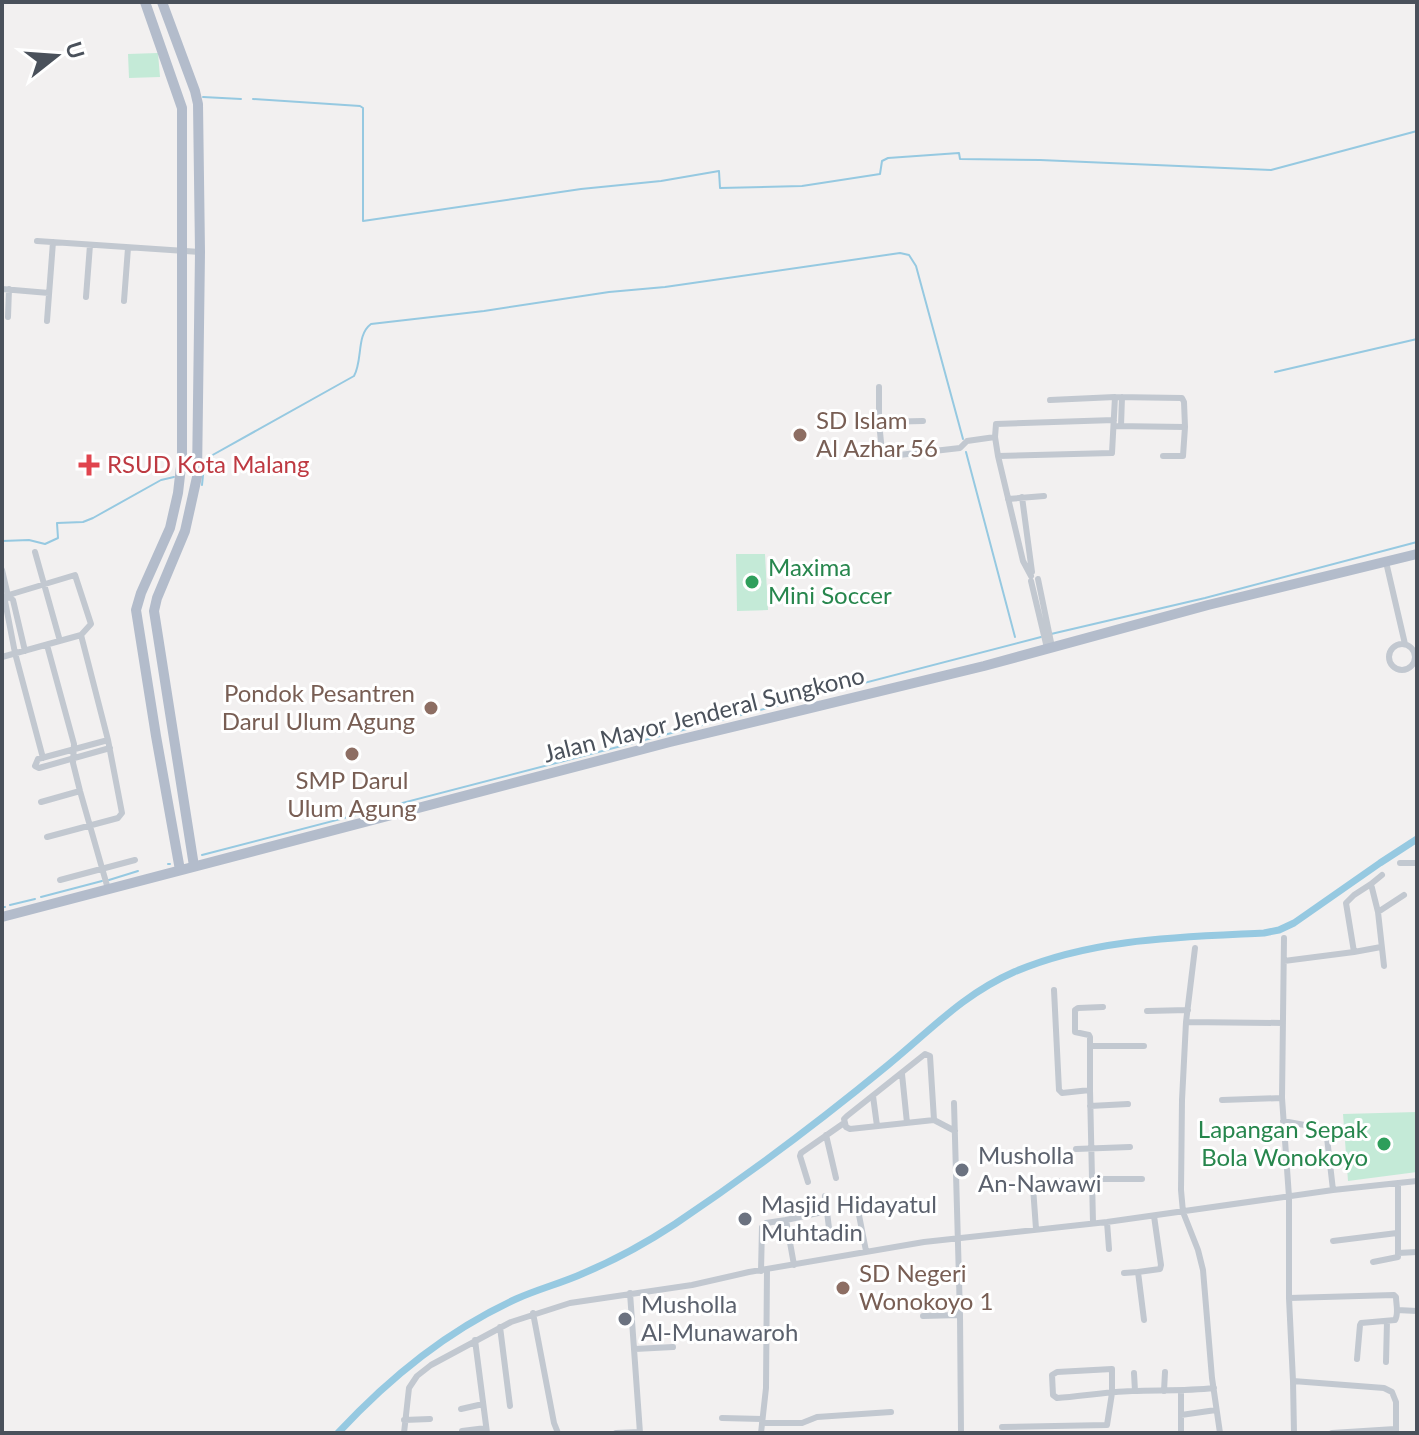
<svg xmlns="http://www.w3.org/2000/svg" width="1419" height="1435" font-family="Lato,sans-serif">
	<rect width="100%" height="100%" fill="#f2f0f0"/>
	<path fill="#c4ead7" d="M 158,53 L 160,77 L 129,78 L 128,54 Z
		M 736,554 L 765,554 L 768,610 L 737,611 Z
		M 1417,1112 L 1417,1172 L 1348,1181 L 1343,1114 Z"/>
	<g fill="none" stroke-linecap="round" stroke-linejoin="round">
		<path stroke="#96c9e1" stroke-width="2" d="M 203,97 L 241,99
			M 253,99 L 360,106 L 363,108 L 363,221 L 581,189 L 661,181 L 719,171 L 720,188 L 802,186 L 880,174 L 882,161 L 888,158 L 959,153 L 960,159 L 1040,160 L 1271,170 L 1417,131
			M 1275,372 L 1417,339
			M 966,452 L 1015,637
			M 202,485 L 204,466 L 209,457 L 354,376 C 363,360 356,335 371,324 L 484,311 L 609,292 L 665,287 L 900,253 L 909,255 L 916,266 L 963,439
			M 2,541 L 29,540 L 45,544 L 58,538 L 57,523 L 83,522 L 93,518 L 161,480 L 174,477
			M 1051,634 L 1205,598 L 1417,542
			M 202,855 L 1041,637
			M 168,864 L 170,864
			M 109,880 L 138,871
			M 41,897 L 102,881
			M 10,905 L 35,899
			M 2,907 L 5,907"/>
		<path stroke="#96c9e1" stroke-width="7" d="M 338,1433 C 389,1378 448,1330 516,1299 C 538,1289 562,1283 584,1273 C 615,1260 646,1243 675,1224 C 748,1175 820,1121 888,1065 C 931,1030 962,995 1014,972 C 1093,938 1181,937 1264,933 L 1279,930 L 1294,923 L 1380,863 L 1417,839"/>
		<path stroke="#c2c8d0" stroke-width="6" d="M 37,241 L 200,252
			M 2,289 L 49,293
			M 86,297 L 90,245
			M 124,301 L 128,248
			M 8,317 L 9,289
			M 47,321 L 53,242
			M 879,387 L 879,422
			M 923,421 L 879,422 L 882,452 L 899,455 L 960,448 L 967,441 L 995,437
			M 1114,426 L 1185,427 L 1184,402 L 1182,398 L 1115,397
			M 1121,426 L 1122,397
			M 998,456 L 1112,453 L 1115,397 L 1050,400
			M 1163,456 L 1183,456 L 1185,427
			M 1022,497 L 1032,572
			M 1008,499 L 1044,496
			M 35,552 L 60,641
			M 1386,562 L 1405,644
			M 2,570 L 8,596 L 13,600 L 25,651
			M 1031,576 L 1023,561 L 998,456 L 995,437 L 996,424 L 1114,420
			M 1038,579 L 1052,647
			M 1031,581 L 1047,648
			M 8,596 L 5,601 L 15,653 L 43,758
			M 2,597 L 75,575 L 91,624 L 81,635 L 2,657
			M1389 657a13 13 0 1 1 26 0a13 13 0 1 1-26 0Z
			M 47,645 L 74,744 L 73,763 L 80,791 L 108,889
			M 108,740 L 38,759 L 35,766 L 39,768 L 110,748
			M 41,802 L 80,791
			M 47,837 L 118,818 L 122,813 L 108,740 L 81,635
			M 1400,863 L 1417,863
			M 60,880 L 135,860
			M 1378,912 L 1371,884 L 1382,875
			M 1284,938 L 1282,1098 L 1289,1197 L 1289,1298 L 1293,1381 L 1384,1388 L 1392,1392 L 1396,1402 L 1396,1433
			M 1195,948 L 1186,1022 L 1182,1100 L 1181,1190 L 1183,1212 L 1198,1250 L 1203,1270 L 1212,1378 L 1220,1433
			M 1354,952 L 1346,903 L 1354,895 L 1371,884
			M 1284,961 L 1354,952 L 1381,947
			M 1384,966 L 1378,912 L 1404,895
			M 1054,990 L 1059,1090 L 1062,1093 L 1090,1090
			M 1147,1011 L 1188,1010
			M 1186,1022 L 1283,1023
			M 1091,1046 L 1144,1046
			M 925,1054 L 930,1056 L 934,1120 L 850,1129 L 846,1127 L 844,1119 L 847,1116 Z
			M 902,1074 L 907,1123
			M 873,1096 L 877,1126
			M 1222,1100 L 1282,1098
			M 954,1103 L 960,1315 L 961,1433
			M 1090,1106 L 1128,1104
			M 934,1120 L 955,1131
			M 1283,1121 L 1326,1129 L 1333,1190
			M 826,1135 L 836,1178
			M 1076,1149 L 1130,1147
			M 1092,1179 L 1142,1179
			M 808,1182 L 800,1156 L 801,1153 L 844,1123
			M 825,1196 L 830,1236
			M 858,1210 L 866,1251
			M 1107,1222 L 1109,1249
			M 1093,1223 L 1090,1090 L 1090,1037 L 1089,1035 L 1075,1032 L 1075,1010 L 1078,1008 L 1103,1007
			M 1036,1229 L 1033,1187 L 1036,1184 L 1063,1181
			M 1333,1241 L 1397,1233
			M 1398,1253 L 1417,1252
			M 1373,1262 L 1398,1257 L 1398,1183
			M 794,1265 L 786,1220 L 827,1211
			M 761,1271 L 762,1227 L 766,1223 L 786,1220
			M 1124,1273 L 1138,1272
			M 630,1293 L 640,1433
			M 1289,1298 L 1394,1295 L 1396,1297 C 1396,1304 1399,1314 1395,1320 L 1361,1323 L 1360,1325 L 1357,1359
			M 1397,1310 L 1417,1311
			M 533,1313 L 554,1423 L 558,1433
			M 923,1316 L 960,1315
			M 1144,1320 L 1138,1272 L 1160,1269 L 1161,1265 L 1154,1216
			M 500,1327 L 510,1406
			M 745,1333 L 766,1332
			M 475,1340 L 487,1433
			M 635,1349 L 673,1347
			M 1386,1362 L 1387,1321
			M 1134,1373 L 1135,1391
			M 1293,1381 L 1294,1433
			M 1164,1391 L 1165,1372
			M 1181,1391 L 1181,1431
			M 461,1409 L 483,1404
			M 1181,1415 L 1216,1410
			M 722,1418 L 762,1419
			M 404,1420 L 430,1419
			M 762,1423 L 802,1423 L 817,1417 L 891,1412
			M 1002,1427 L 1107,1425 L 1112,1393 L 1112,1369 L 1057,1372 L 1052,1375 L 1053,1395 L 1057,1398 C 1082,1396 1107,1392 1132,1391 C 1160,1390 1187,1391 1214,1388
			M 462,1431 L 486,1428
			M 404,1433 L 409,1388 L 417,1376 L 431,1365 L 511,1322 L 570,1303 L 692,1285 L 749,1272 L 924,1242 L 1107,1222 L 1333,1190 L 1417,1181
			M 616,1433 L 640,1432
			M 761,1433 L 766,1388 L 767,1269
			M 1332,1433 L 1395,1429"/>
		<path stroke="#b3bccb" stroke-width="10" d="M 145,2 L 182,108 L 182,458 L 178,493 L 170,528 L 141,593 L 136,610 L 156,736 L 180,870
			M 162,2 L 195,91 L 198,104 L 200,252 L 197,477 L 185,531 L 157,598 L 154,611 L 194,866
			M 2,917 L 670,742 L 984,666 L 1208,605 L 1417,554"/>
	</g>
	<g fill="#8d6e63" stroke="#fff" stroke-width="3">
		<circle cx="800" cy="435" r="8"/>
		<circle cx="431" cy="708" r="8"/>
		<circle cx="352" cy="754" r="8"/>
		<circle cx="843" cy="1288" r="8"/>
	</g>
	<path fill="#e0444e" stroke="#fff" stroke-width="3" d="M85 453h8v8h8v8h-8v8h-8v-8h-8v-8h8z"/>
	<g fill="#2e9e5b" stroke="#fff" stroke-width="3">
		<circle cx="752" cy="582" r="8"/>
		<circle cx="1384" cy="1144" r="8"/>
	</g>
	<g fill="#6b7280" stroke="#fff" stroke-width="3">
		<circle cx="962" cy="1170" r="8"/>
		<circle cx="745" cy="1219" r="8"/>
		<circle cx="625" cy="1319" r="8"/>
	</g>
	<g text-anchor="middle" stroke-width="6" stroke-linejoin="round" paint-order="stroke">
		<g font-size="24" fill="#785e54" stroke="#fff" text-anchor="start">
			<text x="816" y="429">SD Islam<tspan x="816" dy="28">Al Azhar 56</tspan></text>
			<text x="415" y="702" text-anchor="end">Pondok Pesantren<tspan x="415" dy="28">Darul Ulum Agung</tspan></text>
			<text x="352" y="789" text-anchor="middle">SMP Darul<tspan x="352" dy="28">Ulum Agung</tspan></text>
			<text x="859" y="1282">SD Negeri<tspan x="859" dy="28">Wonokoyo 1</tspan></text>
		</g>
		<g font-size="24" fill="#be3a42" stroke="#fff" text-anchor="start">
			<text x="107" y="473">RSUD Kota Malang</text>
		</g>
		<g font-size="24" fill="#27864d" stroke="#fff" text-anchor="start">
			<text x="768" y="576">Maxima<tspan x="768" dy="28">Mini Soccer</tspan></text>
			<text x="1368" y="1138" text-anchor="end">Lapangan Sepak<tspan x="1368" dy="28">Bola Wonokoyo</tspan></text>
		</g>
		<g font-size="24" fill="#4a515b" stroke="#fff">
			<text transform="translate(704 715) rotate(-14)" y="8">Jalan Mayor Jenderal Sungkono</text>
		</g>
		<g font-size="24" fill="#5b616d" stroke="#fff" text-anchor="start">
			<text x="978" y="1164">Musholla<tspan x="978" dy="28">An-Nawawi</tspan></text>
			<text x="761" y="1213">Masjid Hidayatul<tspan x="761" dy="28">Muhtadin</tspan></text>
			<text x="641" y="1313">Musholla<tspan x="641" dy="28">Al-Munawaroh</tspan></text>
		</g>
	</g>
	<rect width="1419" height="1435" fill="none" stroke="#4a515b" stroke-width="8"/>
	<g transform="translate(56 56) rotate(73)" stroke="#ffffff" stroke-width="6" paint-order="stroke">
	<path d="M0-6L14 30L0 20L-14 30Z" fill="#4a515b"/>
	<text y="-12" font-size="22" font-weight="bold" text-anchor="middle" fill="#4a515b">U</text>
	</g>
</svg>
